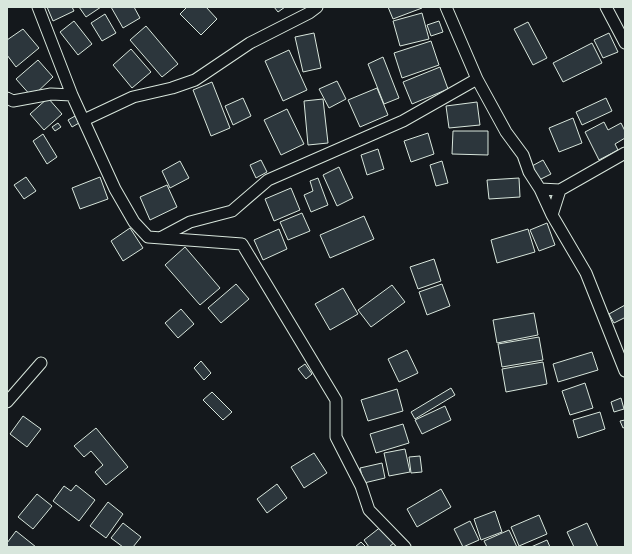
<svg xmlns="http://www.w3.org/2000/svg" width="632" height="554" font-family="'Asap Condensed',sans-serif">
	<rect width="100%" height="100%" fill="#14181c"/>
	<path fill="#2c363c" stroke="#d8e6dc" d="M 47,7 L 72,7 L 74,11 L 53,21 Z
		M 79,7 L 101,7 L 86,17 Z
		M 111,7 L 134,7 L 140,18 L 123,28 Z
		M 187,7 L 206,7 L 217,19 L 201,35 L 180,14 Z
		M 274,7 L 285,7 L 278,12 Z
		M 388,7 L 422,7 L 422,8 L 393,19 Z
		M 422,13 L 429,39 L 400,46 L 393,21 Z
		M 105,14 L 116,33 L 102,41 L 91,23 Z
		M 74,21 L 92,44 L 78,55 L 60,32 Z
		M 439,21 L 443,32 L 431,36 L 427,25 Z
		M 528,22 L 547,58 L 533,65 L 514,29 Z
		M 146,26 L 178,64 L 162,77 L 130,40 Z
		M 23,29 L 39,48 L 16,67 L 7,55 L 7,40 Z
		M 314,33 L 321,68 L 303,72 L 295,37 Z
		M 609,33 L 618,52 L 603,58 L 594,40 Z
		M 431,41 L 439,65 L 402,78 L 394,53 Z
		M 592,43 L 602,63 L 563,82 L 553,63 Z
		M 131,49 L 151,72 L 132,88 L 113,65 Z
		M 289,50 L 307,90 L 283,101 L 265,61 Z
		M 383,57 L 399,98 L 384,104 L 368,64 Z
		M 38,60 L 53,77 L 32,97 L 16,79 Z
		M 440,67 L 448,89 L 412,104 L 403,82 Z
		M 337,81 L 346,99 L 329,108 L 319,89 Z
		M 212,82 L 230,128 L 211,136 L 193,90 Z
		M 377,88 L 388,115 L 360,127 L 348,100 Z
		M 48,98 L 62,114 L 44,130 L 30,114 Z
		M 243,98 L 251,116 L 233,125 L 225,106 Z
		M 606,98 L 612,111 L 582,125 L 576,112 Z
		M 323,99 L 328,143 L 308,145 L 304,101 Z
		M 477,102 L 480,125 L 449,128 L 446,106 Z
		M 287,109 L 304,144 L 281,155 L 264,120 Z
		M 75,116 L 79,123 L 72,127 L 68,120 Z
		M 573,118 L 582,143 L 559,152 L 549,128 Z
		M 604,122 L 608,130 L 621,123 L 625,131 L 625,138 L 615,144 L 618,150 L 599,160 L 585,132 Z
		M 58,123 L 61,127 L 55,131 L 52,127 Z
		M 453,131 L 488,131 L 488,155 L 452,154 Z
		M 428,133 L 434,154 L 411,162 L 404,141 Z
		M 43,134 L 57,157 L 47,164 L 33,141 Z
		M 378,149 L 384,169 L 367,175 L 361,155 Z
		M 261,160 L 267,172 L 256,178 L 250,165 Z
		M 543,160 L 551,174 L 539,180 L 532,166 Z
		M 180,161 L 189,178 L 170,188 L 162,171 Z
		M 442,161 L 448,183 L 436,186 L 430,165 Z
		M 339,167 L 353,198 L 337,206 L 323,175 Z
		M 26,177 L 36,191 L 24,199 L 14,185 Z
		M 100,177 L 108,199 L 80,209 L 72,188 Z
		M 318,178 L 328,205 L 311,212 L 304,195 L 313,191 L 310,181 Z
		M 519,178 L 520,197 L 489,199 L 487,180 Z
		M 167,185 L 177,207 L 150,220 L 140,197 Z
		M 291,188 L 300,210 L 274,221 L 265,199 Z
		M 302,213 L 310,231 L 288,240 L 280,222 Z
		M 364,216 L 374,239 L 330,258 L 320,235 Z
		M 547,223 L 555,245 L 539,251 L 530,230 Z
		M 130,228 L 143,248 L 123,261 L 111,241 Z
		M 279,229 L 287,249 L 263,260 L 254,240 Z
		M 528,229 L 535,252 L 497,263 L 491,240 Z
		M 185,247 L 220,288 L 200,305 L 165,265 Z
		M 434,259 L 441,281 L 418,289 L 410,267 Z
		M 236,284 L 249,299 L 221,323 L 208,308 Z
		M 442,284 L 450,306 L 427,315 L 419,292 Z
		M 392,285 L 405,302 L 371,327 L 358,310 Z
		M 343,288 L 358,314 L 330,330 L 315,304 Z
		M 625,305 L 625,319 L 624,318 L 614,323 L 609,314 Z
		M 181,309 L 194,324 L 178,338 L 165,323 Z
		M 534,313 L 538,335 L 497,343 L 493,320 Z
		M 539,337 L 543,360 L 502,367 L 498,344 Z
		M 407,350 L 418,373 L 399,382 L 388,359 Z
		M 592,352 L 598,370 L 558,382 L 553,364 Z
		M 201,361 L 211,373 L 204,380 L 194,368 Z
		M 543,362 L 547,384 L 506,392 L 502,369 Z
		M 305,364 L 312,374 L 306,379 L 298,369 Z
		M 585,383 L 593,408 L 570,415 L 562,391 Z
		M 451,388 L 455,395 L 415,419 L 411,412 Z
		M 397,389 L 403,411 L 368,421 L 361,400 Z
		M 212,392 L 232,412 L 223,420 L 203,400 Z
		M 621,398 L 624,409 L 614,412 L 611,402 Z
		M 445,406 L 451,420 L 422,434 L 415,420 Z
		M 600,412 L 605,429 L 578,438 L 573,420 Z
		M 23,416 L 41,429 L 27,447 L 10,434 Z
		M 625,420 L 625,427 L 623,428 L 620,421 Z
		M 403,424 L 409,443 L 376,453 L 370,434 Z
		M 96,428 L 128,467 L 106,485 L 95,472 L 103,465 L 91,451 L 84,457 L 74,446 Z
		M 405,449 L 410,472 L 389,476 L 384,453 Z
		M 314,453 L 327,473 L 304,488 L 291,467 Z
		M 420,456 L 422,472 L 411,473 L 409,457 Z
		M 382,463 L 385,478 L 364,483 L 360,468 Z
		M 277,484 L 287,498 L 267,513 L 257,499 Z
		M 76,485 L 95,500 L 79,521 L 53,501 L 64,486 L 71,491 Z
		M 441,489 L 451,507 L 417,527 L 407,509 Z
		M 37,494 L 52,506 L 33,529 L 18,517 Z
		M 108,502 L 123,514 L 106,538 L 90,526 Z
		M 495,511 L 502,532 L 481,540 L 474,519 Z
		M 539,515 L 547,534 L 519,546 L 511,527 Z
		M 470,521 L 479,540 L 463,547 L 454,529 Z
		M 123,523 L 141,537 L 133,547 L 123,547 L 111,538 Z
		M 587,523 L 598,547 L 574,547 L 567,532 Z
		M 382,526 L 395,542 L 389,547 L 369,547 L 364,540 Z
		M 509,530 L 517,547 L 487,547 L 484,541 Z
		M 16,531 L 36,547 L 7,547 L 7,543 Z
		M 547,540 L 550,547 L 531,547 Z
		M 361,542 L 366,547 L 355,547 Z"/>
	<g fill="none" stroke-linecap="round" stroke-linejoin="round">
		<defs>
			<path id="minor" d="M 38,7 L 72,95
				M 446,7 L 477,79 L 506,132 L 523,155 L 529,172 L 540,189 L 552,215 L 586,273 L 625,371
				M 606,7 L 625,43
				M 7,98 L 13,101 L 51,94 L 72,95 L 115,189 L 134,222 L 148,237 L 242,244 L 336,400 L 336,437 L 361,486 L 369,510 L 405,547
				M 84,120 L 133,97 L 172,88 L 195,80 L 250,43 L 309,13 L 317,7
				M 540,189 L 560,190 L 625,153
				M 552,215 L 560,190
				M 160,238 L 190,222 L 232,211 L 268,180 L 403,121 L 477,79
				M 7,402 L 41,363"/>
		</defs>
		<use href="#minor" stroke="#d8e6dc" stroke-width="13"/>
		<use href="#minor" stroke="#14181c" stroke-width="11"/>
	</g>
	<rect width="632" height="554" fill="none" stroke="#d8e6dc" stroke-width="16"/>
</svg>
